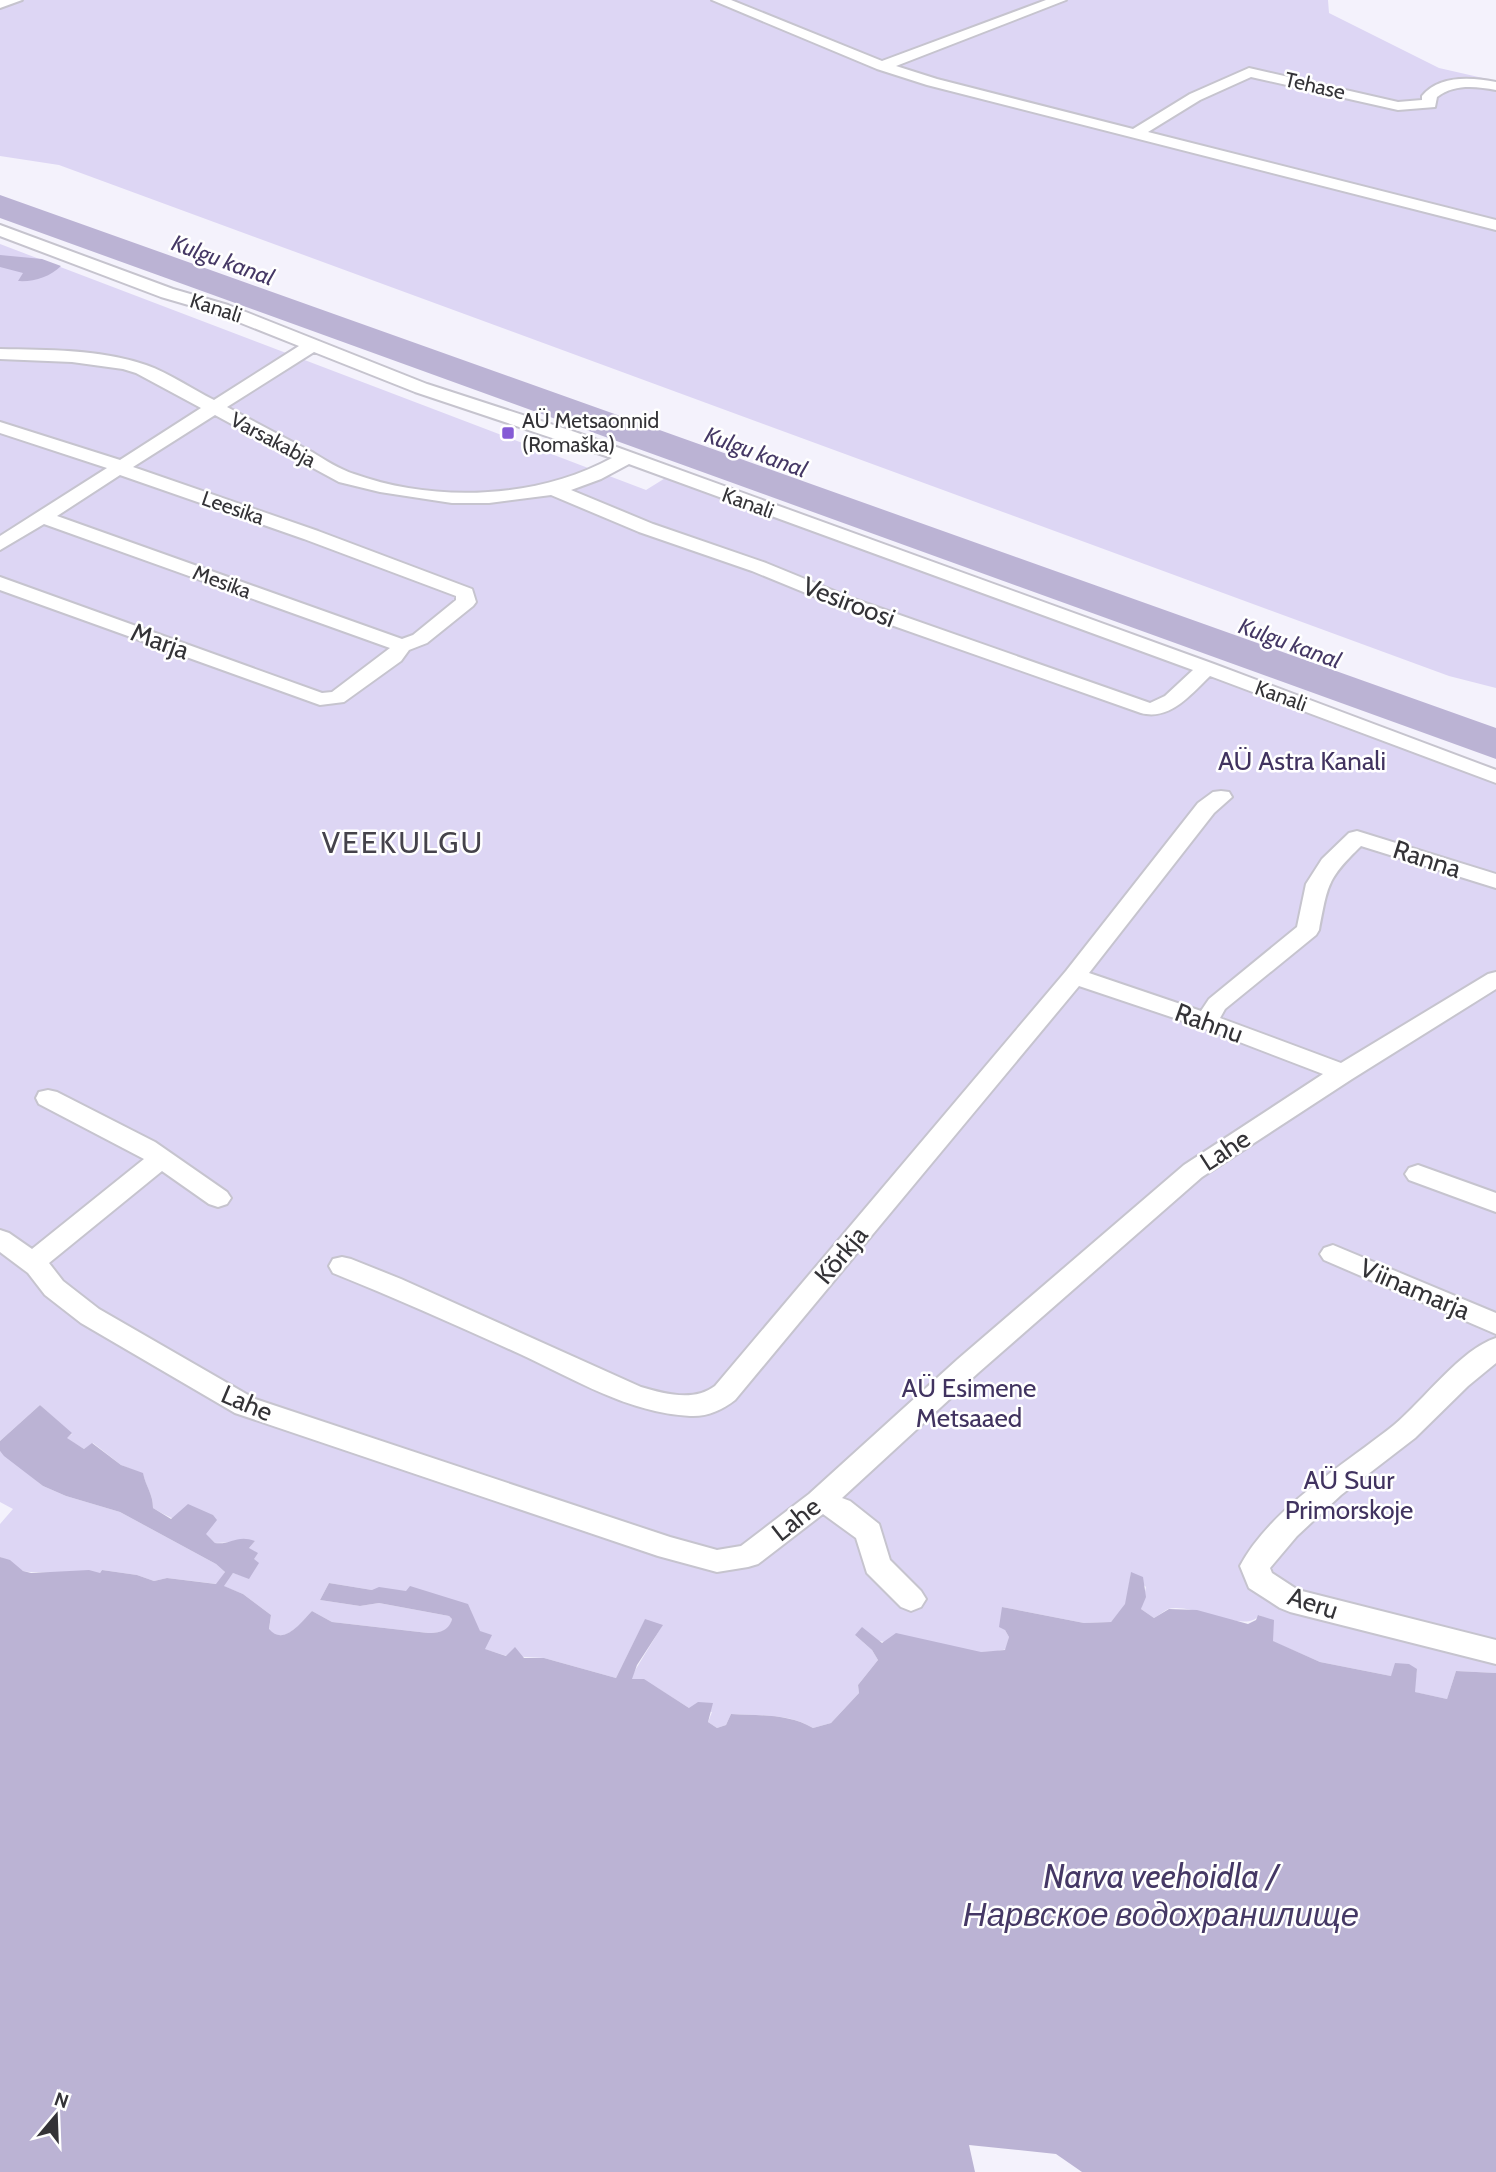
<svg xmlns="http://www.w3.org/2000/svg" width="1496" height="2172" font-family="Cabin,sans-serif">
	<rect width="100%" height="100%" fill="#f4f2fc"/>
	<path fill="#ddd6f4" d="M 0,0 L 1328,0 L 1329,13 L 1439,68 L 1496,81 L 1496,688 L 1449,676 L 59,165 L 0,156 Z
		M 0,244 L 646,490 L 667,477 L 1496,781 L 1496,1673 L 1456,1671 L 1447,1699 L 1414,1692 L 1417,1669 L 1391,1676 L 1320,1662 L 1272,1641 L 1265,1618 L 1259,1615 C 1247,1635 1192,1602 1168,1609 C 1164,1611 1158,1616 1154,1618 L 1141,1609 L 1146,1587 L 1131,1573 L 1126,1604 L 1111,1622 L 1084,1623 L 1002,1607 L 1005,1630 L 1009,1637 L 1007,1649 C 976,1658 887,1645 855,1635 L 872,1650 L 878,1660 L 858,1685 L 859,1693 L 831,1723 L 813,1728 C 788,1713 760,1716 731,1714 L 726,1725 L 717,1728 L 708,1722 L 712,1712 L 689,1708 L 656,1687 L 632,1679 L 631,1677 L 662,1626 L 645,1620 L 616,1678 L 544,1658 L 507,1656 L 484,1649 L 470,1609 L 407,1591 L 372,1590 L 329,1583 L 320,1600 L 360,1606 L 379,1603 L 449,1616 L 452,1619 C 450,1631 439,1633 428,1633 L 332,1622 L 312,1611 C 302,1622 284,1646 269,1630 L 271,1615 L 243,1594 L 223,1586 L 233,1573 L 249,1578 L 253,1560 L 249,1548 L 255,1541 L 215,1543 C 199,1527 173,1521 153,1508 C 153,1494 146,1487 143,1474 L 121,1465 L 93,1443 L 84,1449 L 66,1438 L 72,1434 L 40,1405 L 0,1441 Z
		M 0,1451 L 43,1486 L 66,1496 L 120,1512 L 216,1564 L 225,1572 L 217,1584 L 167,1578 L 154,1581 L 137,1575 L 102,1570 L 100,1573 C 90,1573 27,1573 23,1571 C 14,1567 10,1560 0,1557 L 0,1524 L 13,1509 L 0,1502 Z"/>
	<path fill="#bbb3d4" d="M 0,195 L 1496,728 L 1496,759 L 0,218 Z
		M 0,255 L 42,259 L 61,266 C 50,277 34,282 18,281 L 23,273 L 0,267 Z
		M 40,1405 L 72,1433 L 67,1438 L 84,1449 L 92,1443 L 121,1465 L 143,1473 C 146,1487 153,1494 153,1508 L 171,1519 L 188,1504 L 213,1515 L 217,1520 L 206,1534 L 215,1543 C 231,1545 237,1534 255,1541 L 249,1548 L 258,1553 L 254,1559 L 259,1563 L 249,1579 L 233,1573 L 224,1586 L 243,1594 L 271,1615 L 269,1629 C 284,1647 302,1621 312,1611 L 332,1622 L 428,1633 C 439,1633 449,1631 452,1619 L 449,1616 L 379,1603 L 360,1606 L 320,1600 L 329,1583 L 372,1590 L 379,1587 L 406,1591 L 410,1586 L 468,1604 L 480,1631 L 492,1635 L 485,1649 L 506,1656 L 515,1647 L 524,1658 L 544,1658 L 616,1678 L 645,1619 L 663,1625 L 637,1665 L 632,1679 L 644,1679 L 689,1708 L 698,1702 L 713,1703 L 708,1722 L 717,1728 L 726,1725 L 731,1714 C 759,1716 787,1713 813,1728 L 831,1723 L 859,1693 L 858,1685 L 878,1660 L 872,1650 L 855,1635 L 862,1627 L 882,1643 L 896,1633 L 981,1652 L 1005,1650 L 1009,1637 L 1005,1630 L 999,1627 L 1002,1607 L 1084,1623 L 1111,1622 L 1125,1604 L 1131,1572 L 1143,1577 L 1146,1597 L 1141,1609 L 1154,1618 L 1169,1609 L 1197,1610 L 1248,1624 L 1256,1620 L 1258,1615 L 1274,1620 L 1273,1641 L 1320,1662 L 1391,1676 L 1395,1663 L 1409,1664 L 1417,1669 L 1415,1692 L 1447,1699 L 1456,1671 L 1496,1673 L 1496,2172 L 1082,2172 L 1056,2154 L 969,2145 L 975,2172 L 0,2172 L 0,1557 L 10,1560 L 23,1571 L 31,1573 L 89,1570 L 100,1573 L 102,1570 L 137,1575 L 154,1581 L 167,1578 L 216,1584 L 225,1572 L 216,1564 L 120,1512 L 66,1496 L 43,1486 L 4,1456 L 0,1451 L 0,1441 Z"/>
	<g fill="none" stroke-linecap="round" stroke-linejoin="round">
		<defs>
			<path id="minor" d="M 0,0 L 22,0 L 0,8 Z
				M 712,0 L 731,0 L 882,61 L 1046,0 L 1066,0 L 896,66 L 937,79 L 1133,129 L 1190,94 L 1249,68 L 1398,102 L 1422,100 L 1422,96 C 1439,75 1471,77 1496,82 L 1496,90 C 1475,86 1454,84 1437,97 L 1435,107 L 1398,110 L 1251,77 L 1200,100 L 1148,132 L 1496,220 L 1496,230 L 927,85 L 877,69 Z
				M 0,225 L 173,289 L 228,305 L 427,384 L 575,432 L 1214,664 L 1496,770 L 1496,783 L 1210,676 C 1191,694 1170,721 1141,713 L 840,607 L 752,571 L 639,532 L 551,495 L 489,503 L 452,503 L 380,492 L 339,482 L 215,415 L 133,467 L 318,531 L 472,589 L 476,602 L 473,606 L 427,643 L 409,650 L 401,661 L 344,702 L 320,705 L 0,590 L 0,577 L 322,693 L 332,692 L 390,648 L 44,524 L 0,550 L 0,536 L 107,468 L 0,433 L 0,422 L 120,460 L 201,408 L 136,373 L 123,369 L 72,362 L 0,359 L 0,349 C 48,350 100,349 146,365 C 169,373 192,389 214,400 L 299,346 L 216,313 L 161,297 L 0,236 ZM 314,352 L 415,392 L 612,458 C 537,499 435,503 354,474 C 339,469 325,460 312,452 C 283,437 255,422 227,407 ZM 629,464 L 1193,670 L 1165,696 L 1150,703 L 854,599 L 766,563 L 653,524 L 571,490 L 601,479 ZM 120,475 L 304,539 L 456,596 L 456,600 L 413,635 L 402,639 L 57,516 Z
				M 1221,791 L 1229,792 L 1232,797 L 1214,813 L 1089,973 L 1201,1011 L 1209,999 L 1297,927 L 1306,884 L 1322,859 L 1349,833 L 1357,831 L 1496,874 L 1496,888 L 1361,846 C 1327,879 1328,884 1319,930 L 1316,935 L 1225,1009 L 1220,1018 L 1341,1063 L 1488,974 L 1496,972 L 1496,989 L 1352,1079 L 1202,1177 L 978,1373 L 842,1498 L 850,1501 L 879,1524 L 890,1560 L 921,1591 L 926,1599 L 921,1607 L 911,1611 L 901,1607 L 867,1573 L 856,1538 L 823,1514 L 758,1564 L 748,1567 L 717,1572 L 658,1556 L 235,1413 L 81,1323 L 45,1295 L 28,1273 L 0,1252 L 0,1230 L 9,1233 L 32,1249 L 144,1159 L 39,1104 L 36,1098 L 39,1092 L 48,1090 L 57,1092 L 155,1142 L 227,1192 L 231,1198 L 227,1204 L 218,1207 L 209,1204 L 162,1171 L 49,1263 L 63,1281 L 99,1309 L 255,1399 L 670,1537 L 717,1550 L 741,1546 L 809,1494 L 958,1359 L 1184,1165 L 1323,1074 L 1198,1026 L 1079,986 L 735,1400 C 722,1410 707,1417 690,1416 C 629,1413 574,1379 520,1354 C 458,1326 396,1298 333,1273 L 329,1266 L 333,1259 L 342,1257 L 351,1259 L 401,1279 L 641,1387 C 665,1394 694,1402 715,1386 L 1066,971 L 1198,803 L 1213,792 Z
				M 1418,1165 L 1496,1193 L 1496,1212 L 1409,1180 L 1405,1174 L 1409,1168 Z
				M 1333,1245 L 1496,1313 L 1496,1334 L 1324,1260 L 1320,1254 L 1324,1248 Z
				M 1496,1338 L 1496,1363 L 1468,1386 L 1415,1438 L 1341,1495 L 1297,1536 L 1270,1568 L 1272,1573 L 1298,1590 L 1496,1640 L 1496,1664 L 1290,1612 L 1280,1608 L 1249,1588 L 1240,1566 C 1271,1508 1344,1465 1394,1425 C 1423,1401 1461,1349 1496,1338 Z"/>
		</defs>
		<use href="#minor" stroke="#c6c4ce" stroke-width="4"/>
		<use href="#minor" fill="#fff" fill-rule="evenodd"/>
	</g>
	<rect fill="#855bd5" stroke="#fff" stroke-width="2.5" x="501" y="426" width="14" height="14" rx="3.5"/>
	<g text-anchor="middle" stroke-width="5" stroke-linejoin="round" paint-order="stroke">
		<g font-size="21" fill="#343337" stroke="#fff">
			<text transform="translate(1315 86) rotate(13)" y="7">Tehase</text>
			<text transform="translate(216 308) rotate(18)" y="7">Kanali</text>
			<text transform="translate(273 440) rotate(28)" y="7">Varsakabja</text>
			<text transform="translate(748 503) rotate(20)" y="7">Kanali</text>
			<text transform="translate(233 508) rotate(19)" y="7">Leesika</text>
			<text transform="translate(222 582) rotate(20)" y="7">Mesika</text>
			<text transform="translate(1281 696) rotate(20)" y="7">Kanali</text>
		</g>
		<g font-size="21" fill="#343337" stroke="#fff" text-anchor="start">
			<text x="522" y="428">AÜ Metsaonnid<tspan x="522" dy="24">(Romaška)</tspan></text>
		</g>
		<g font-size="23" font-style="italic" fill="#453865" stroke="#fff">
			<text transform="translate(223 260) rotate(20)" y="8">Kulgu kanal</text>
			<text transform="translate(756 452) rotate(20)" y="8">Kulgu kanal</text>
			<text transform="translate(1290 643) rotate(20)" y="8">Kulgu kanal</text>
		</g>
		<g font-size="26" fill="#343337" stroke="#fff">
			<text transform="translate(849 602) rotate(21)" y="9">Vesiroosi</text>
			<text transform="translate(160 641) rotate(20)" y="9">Marja</text>
			<text transform="translate(1427 859) rotate(18)" y="9">Ranna</text>
			<text transform="translate(1209 1023) rotate(20)" y="9">Rahnu</text>
			<text transform="translate(1225 1150) rotate(-33)" y="9">Lahe</text>
			<text transform="translate(841 1255) rotate(-50)" y="9">Kõrkja</text>
			<text transform="translate(1415 1289) rotate(23)" y="9">Viinamarja</text>
			<text transform="translate(247 1403) rotate(23)" y="9">Lahe</text>
			<text transform="translate(796 1519) rotate(-38)" y="9">Lahe</text>
			<text transform="translate(1313 1603) rotate(18)" y="9">Aeru</text>
		</g>
		<g font-size="26" fill="#413360" stroke="#fff">
			<text x="1302" y="770">AÜ Astra Kanali</text>
			<text x="969" y="1397">AÜ Esimene<tspan x="969" dy="30">Metsaaed</tspan></text>
			<text x="1349" y="1489">AÜ Suur<tspan x="1349" dy="30">Primorskoje</tspan></text>
		</g>
		<g font-size="30" letter-spacing="2" fill="#45434b" stroke="#fff">
			<text x="403" y="853">VEEKULGU</text>
		</g>
		<g font-size="33" font-style="italic" fill="#453865" stroke="#fff">
			<text x="1161" y="1888">Narva veehoidla /<tspan x="1161" dy="38">Нарвское водохранилище</tspan></text>
		</g>
	</g>
	<g transform="translate(56 2116) rotate(19)" stroke="#ffffff" stroke-width="5" paint-order="stroke">
	<path d="M0-5L12 26L0 18L-12 26Z" fill="#343337"/>
	<text y="-10" font-size="19" font-weight="bold" text-anchor="middle" fill="#343337">N</text>
	</g>
</svg>
